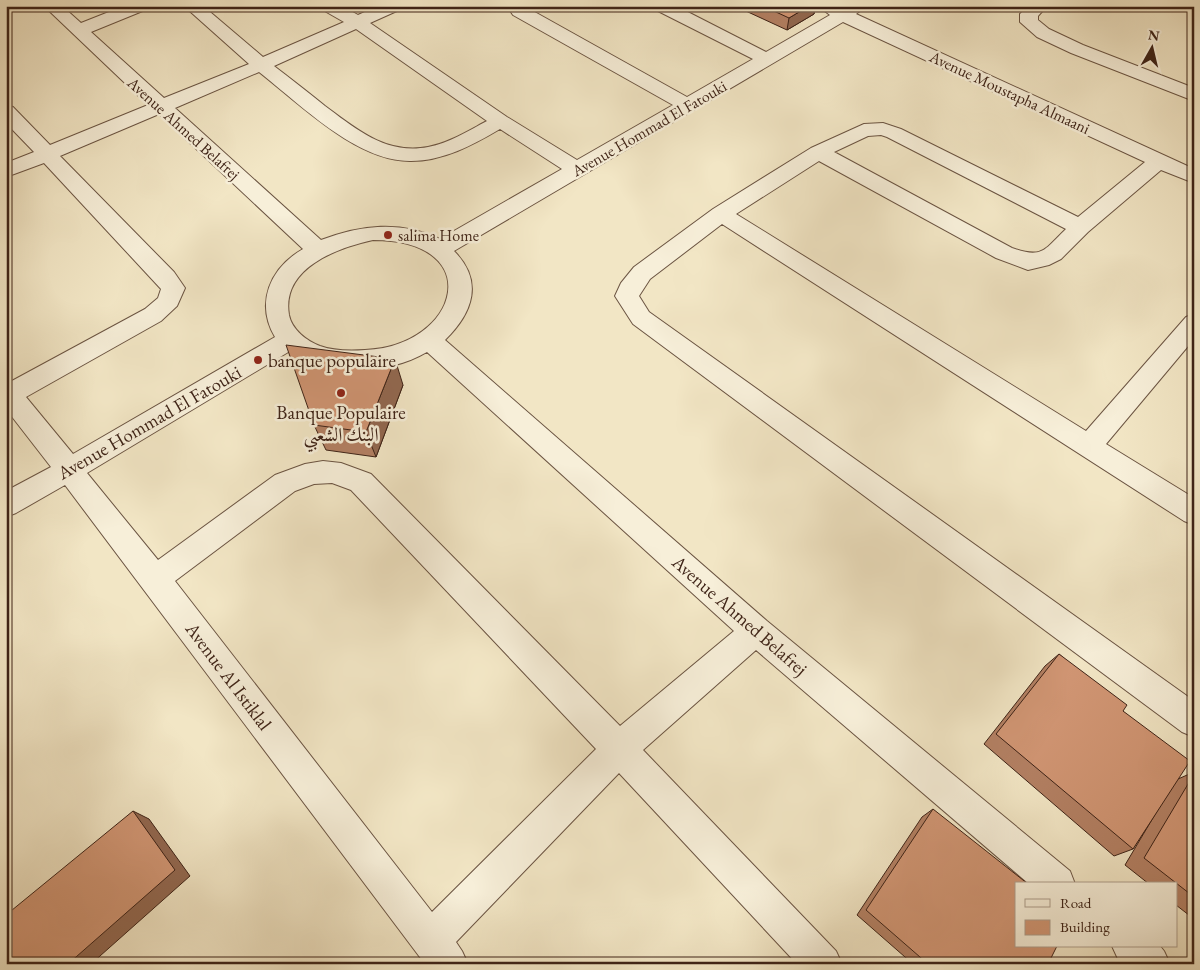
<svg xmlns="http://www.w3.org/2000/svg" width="1200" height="970" font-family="'EB Garamond',Amiri,serif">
	<rect width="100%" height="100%" fill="#f2e6c5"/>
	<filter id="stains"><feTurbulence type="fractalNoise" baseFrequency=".004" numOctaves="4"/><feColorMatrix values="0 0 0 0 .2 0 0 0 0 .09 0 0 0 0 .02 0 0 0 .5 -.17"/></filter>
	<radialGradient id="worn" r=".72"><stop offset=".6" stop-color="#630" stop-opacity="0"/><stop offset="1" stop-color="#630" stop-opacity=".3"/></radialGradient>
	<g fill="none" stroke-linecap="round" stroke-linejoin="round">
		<defs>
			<path id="street" d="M 44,6 L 62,6 L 81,23 L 124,6 L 147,6 L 145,10 L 91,32 L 164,98 L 249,64 L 184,6 L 203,6 L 263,57 L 344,22 L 323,10 L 321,6 L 342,6 L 358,15 L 378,6 L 401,6 L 399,10 L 370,23 L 507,117 L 577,160 L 673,105 L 513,15 L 507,6 L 524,6 L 687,97 L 753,59 L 656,10 L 654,6 L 676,6 L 766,52 L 830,15 L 822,9 L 823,6 C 838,6 851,6 866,6 L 856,14 L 1194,169 L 1194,183 L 1161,170 L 1088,232 L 1061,259 L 1049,265 L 1028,270 L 996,258 L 819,161 L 736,214 L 1086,431 L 1186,317 L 1194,314 L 1194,339 L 1106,444 L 1194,498 L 1194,525 L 1184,521 L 722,224 L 650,279 L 639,296 L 649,312 L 1194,701 L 1194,737 L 1182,732 L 633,324 L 615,296 L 621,283 L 634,267 L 713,209 L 811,148 L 864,124 L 883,123 L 901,129 L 1078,217 L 1145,162 L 843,22 L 454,251 C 484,281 473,313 445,340 L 767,621 L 1070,871 L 1075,884 L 1029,884 L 756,650 L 643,750 L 836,951 L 842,964 L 797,964 L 619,773 L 456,942 L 462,951 L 468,964 L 425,964 L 65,485 L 16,513 L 6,517 L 6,491 L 51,467 L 6,409 L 6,380 L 10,382 L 145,309 L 158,298 L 161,289 L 44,163 L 6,177 L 6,163 L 34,152 L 6,123 L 6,105 L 13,107 L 50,145 L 148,105 ZM 356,29 L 487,121 C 468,131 449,143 428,147 C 386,155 356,129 325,106 C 308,92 291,79 274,66 ZM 259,72 C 300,104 357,162 411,161 C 443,161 473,145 500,129 L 562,169 L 440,239 C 400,220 361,225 321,240 L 175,108 ZM 159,114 L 303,249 C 270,268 255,303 275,337 L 73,454 L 26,397 L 161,321 L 177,306 L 185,288 L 174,272 L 60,156 ZM 881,135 L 887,137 L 1066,229 C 1044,250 1043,259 1012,248 L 834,152 L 868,136 ZM 373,240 C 488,240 460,346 365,350 C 350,351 334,351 320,346 C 307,341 292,330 289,315 C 281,268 337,248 373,240 ZM 290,351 C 327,377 388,375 427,352 L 734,631 L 620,726 L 371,474 L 341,463 L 323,461 L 305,464 L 275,475 L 158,560 L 87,473 ZM 332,483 L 351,490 L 596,749 L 432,912 L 175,581 L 295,491 L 314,484 Z
				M 1028,6 L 1047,6 L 1038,16 L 1038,20 L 1049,29 L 1083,45 L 1194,88 L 1194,101 L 1071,53 L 1037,37 L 1020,22 L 1020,14 Z
				M 1112,946 L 1160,946 L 1164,951 L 1170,964 L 1123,964 L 1118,959 Z"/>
		</defs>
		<use href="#street" stroke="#6b5442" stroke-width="2"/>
		<use href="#street" fill="#f7efd9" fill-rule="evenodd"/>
	</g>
	<path fill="#b38063" stroke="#3e2317" d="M 735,6 L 815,6 L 814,14 L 787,30 Z
		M 403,385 L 376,457 L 326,450 L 314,425 Z
		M 1059,654 L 1123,711 L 1178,779 L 1194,772 L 1194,919 L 1176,905 L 1176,884 L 1149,884 L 1125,865 L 1160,806 L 1133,849 L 1114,856 L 984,744 L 1045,666 Z
		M 933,809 L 1048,964 L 913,964 L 857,915 L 922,817 Z"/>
	<path fill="#926850" stroke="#3e2317" d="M 809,6 L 815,6 L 814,14 L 787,30 L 789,18 Z
		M 395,359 L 403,385 L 376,457 L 366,432 Z
		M 133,811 L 149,819 L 190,876 L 91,964 L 68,964 Z"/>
	<path fill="#d09573" stroke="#3e2317" d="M 763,6 L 809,6 L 789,18 Z
		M 286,345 L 395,359 L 366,432 L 314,425 Z
		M 1059,654 L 1127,705 L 1123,711 L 1190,761 L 1133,849 L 996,734 Z
		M 1194,774 L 1194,897 L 1144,858 Z
		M 933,809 L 1028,884 L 1016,884 L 1016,946 L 1057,946 L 1048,964 L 928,964 L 866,910 Z
		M 133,811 L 175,870 L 68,964 L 6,964 L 6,915 Z"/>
	<g fill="#8f2418" stroke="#f7efd9" stroke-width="2">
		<circle cx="388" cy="235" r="5"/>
		<circle cx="258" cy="360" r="5"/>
		<circle cx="341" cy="393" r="5"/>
	</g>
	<g text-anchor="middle" stroke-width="5" stroke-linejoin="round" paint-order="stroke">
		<g font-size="16" fill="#3e2317" stroke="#f7efd9">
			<text transform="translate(1010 92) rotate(25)" y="6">Avenue Moustapha Almaani</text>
			<text transform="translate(184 128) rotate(42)" y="6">Avenue Ahmed Belafrej</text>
			<text transform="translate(649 128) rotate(-30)" y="6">Avenue Hommad El Fatouki</text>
		</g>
		<g font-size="16" fill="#3e2317" stroke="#f7efd9" text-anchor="start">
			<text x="398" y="241">salima Home</text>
		</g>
		<g font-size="19" fill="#3e2317" stroke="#f7efd9" text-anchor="start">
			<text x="268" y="367">banque populaire</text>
			<text x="341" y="419" text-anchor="middle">Banque Populaire<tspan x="341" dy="22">البنك الشعبي</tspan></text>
		</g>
		<g font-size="19" fill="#3e2317" stroke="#f7efd9">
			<text transform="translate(149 422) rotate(-30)" y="7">Avenue Hommad El Fatouki</text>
			<text transform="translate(740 615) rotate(41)" y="7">Avenue Ahmed Belafrej</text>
			<text transform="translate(229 676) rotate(53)" y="7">Avenue Al Istiklal</text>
		</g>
	</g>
	<rect width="1200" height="970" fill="none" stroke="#f2e6c5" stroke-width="25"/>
	<rect x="8" y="8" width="1185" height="955" fill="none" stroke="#3e2317" stroke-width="2.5"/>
	<rect x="12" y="12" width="1175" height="945" fill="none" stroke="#3e2317"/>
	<rect x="1015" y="882" width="162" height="65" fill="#f7efd9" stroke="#ad9d8b"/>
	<rect x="1025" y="899" width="25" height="8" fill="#f7efd9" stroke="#ad9d8b"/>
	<text x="1060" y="908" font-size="15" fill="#3e2317">Road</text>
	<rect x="1025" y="920" width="25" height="15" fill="#d09573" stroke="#ad9d8b"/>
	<text x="1060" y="932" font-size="15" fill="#3e2317">Building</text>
	<g transform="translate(1152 48) rotate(8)" stroke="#f7efd9" stroke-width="4" paint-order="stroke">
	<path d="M0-4L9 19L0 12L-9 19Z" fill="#3e2317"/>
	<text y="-8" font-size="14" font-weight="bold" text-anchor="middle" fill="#3e2317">N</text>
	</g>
	<rect width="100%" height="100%" filter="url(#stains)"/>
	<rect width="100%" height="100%" fill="url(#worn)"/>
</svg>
